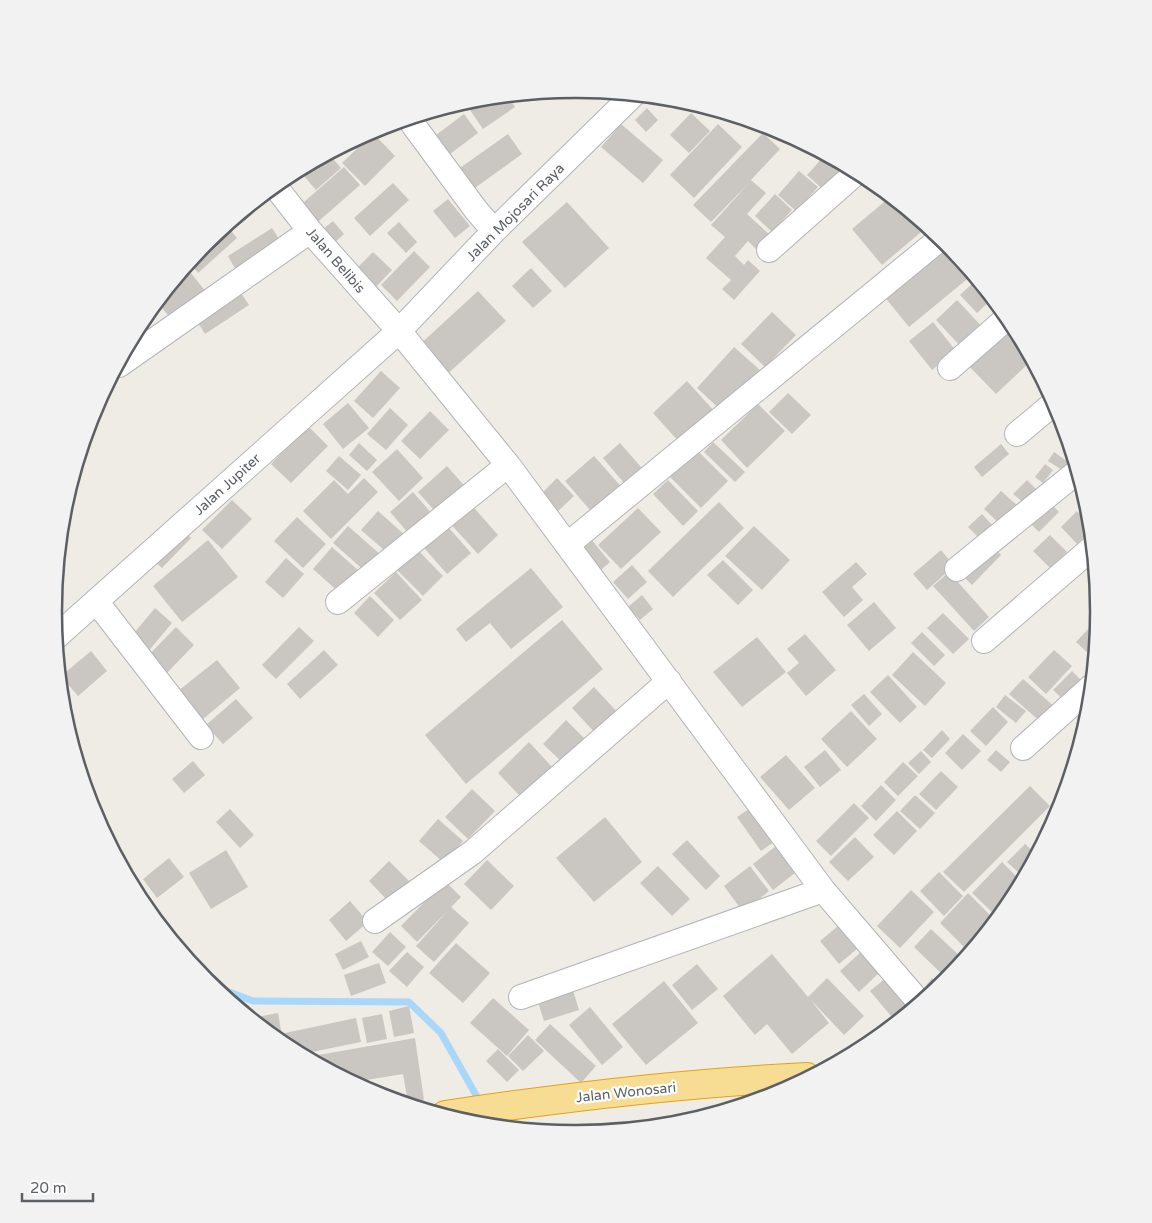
<svg xmlns="http://www.w3.org/2000/svg" width="1152" height="1223" font-family="'Varela Round',sans-serif">
	<rect width="100%" height="100%" fill="#eeece5"/>
	<g fill="none" stroke-linecap="round" stroke-linejoin="round">
		<path stroke="#a8d7fa" stroke-width="7" d="M 213,986 L 253,1001 L 409,1002 L 441,1033 L 481,1104
			M 489,1115 L 496,1126"/>
	</g>
	<path fill="#cac7c2" d="M 508,96 L 515,107 L 483,129 L 470,110 L 487,98 Z
		M 647,108 L 658,120 L 646,132 L 635,120 Z
		M 691,113 L 710,131 L 689,153 L 670,135 Z
		M 464,114 L 478,133 L 446,157 L 432,138 Z
		M 621,124 L 663,160 L 643,183 L 601,147 Z
		M 718,124 L 742,147 L 694,198 L 670,175 Z
		M 373,133 L 395,156 L 365,186 L 342,163 Z
		M 763,133 L 780,149 L 751,180 L 766,193 L 747,214 L 771,236 L 758,251 L 748,241 L 735,256 L 744,265 L 748,260 L 760,271 L 734,300 L 722,289 L 731,280 L 706,258 L 725,237 L 711,225 L 749,183 L 711,222 L 693,205 Z
		M 508,134 L 522,154 L 472,190 L 457,170 Z
		M 329,154 L 341,168 L 316,190 L 304,176 Z
		M 825,155 L 843,165 L 850,171 L 829,195 L 807,175 Z
		M 305,167 L 290,180 L 287,177 Z
		M 344,167 L 360,185 L 312,227 L 296,209 Z
		M 799,171 L 818,187 L 796,211 L 778,195 Z
		M 393,183 L 409,200 L 370,236 L 354,218 Z
		M 775,194 L 792,210 L 772,232 L 755,216 Z
		M 890,197 L 927,227 L 882,265 L 852,229 Z
		M 448,199 L 470,226 L 455,238 L 433,211 Z
		M 567,202 L 609,248 L 565,288 L 522,242 Z
		M 333,221 L 344,234 L 330,247 L 318,233 Z
		M 399,222 L 417,242 L 406,253 L 387,233 Z
		M 227,226 L 237,238 L 198,273 L 190,263 L 207,242 Z
		M 272,228 L 282,244 L 237,272 L 228,256 Z
		M 946,243 L 972,275 L 909,327 L 883,295 Z
		M 414,251 L 430,267 L 397,301 L 381,285 Z
		M 373,252 L 392,270 L 375,288 L 356,269 Z
		M 187,268 L 206,292 L 172,320 L 157,302 Z
		M 531,268 L 552,291 L 533,308 L 512,286 Z
		M 976,280 L 992,299 L 977,313 L 960,295 Z
		M 237,287 L 249,305 L 205,334 L 194,316 Z
		M 478,291 L 506,321 L 443,378 L 416,348 Z
		M 957,300 L 986,331 L 964,350 L 936,320 Z
		M 772,312 L 796,335 L 765,367 L 741,344 Z
		M 933,322 L 956,351 L 932,370 L 909,341 Z
		M 1008,327 L 1021,341 L 1031,361 L 996,394 L 968,365 Z
		M 734,347 L 761,371 L 724,413 L 697,388 Z
		M 381,371 L 400,388 L 373,418 L 354,401 Z
		M 687,381 L 715,412 L 681,444 L 653,413 Z
		M 788,393 L 811,415 L 792,434 L 769,412 Z
		M 348,403 L 369,428 L 343,449 L 323,424 Z
		M 758,404 L 785,431 L 747,468 L 721,440 Z
		M 390,408 L 408,425 L 386,450 L 367,434 Z
		M 430,411 L 449,430 L 420,459 L 401,441 Z
		M 308,426 L 328,446 L 291,483 L 271,464 Z
		M 713,442 L 745,472 L 735,482 L 704,452 Z
		M 359,443 L 377,460 L 367,471 L 349,455 Z
		M 620,443 L 647,474 L 629,489 L 603,458 Z
		M 1068,443 L 1073,459 L 1063,448 Z
		M 1001,444 L 1009,454 L 982,477 L 974,467 Z
		M 694,447 L 728,481 L 701,508 L 667,474 Z
		M 397,449 L 423,478 L 399,501 L 372,472 Z
		M 1054,452 L 1071,464 L 1065,472 L 1048,461 Z
		M 339,456 L 361,475 L 348,490 L 326,471 Z
		M 594,456 L 625,491 L 596,517 L 565,481 Z
		M 1045,464 L 1053,470 L 1043,483 L 1035,477 Z
		M 447,466 L 469,491 L 440,517 L 418,492 Z
		M 364,478 L 378,492 L 331,539 L 303,511 L 334,480 L 348,494 Z
		M 557,478 L 574,496 L 557,512 L 540,495 Z
		M 668,480 L 698,511 L 683,526 L 653,494 Z
		M 1027,480 L 1036,489 L 1023,502 L 1013,494 Z
		M 1001,491 L 1019,507 L 1002,526 L 984,509 Z
		M 413,492 L 434,516 L 411,536 L 390,512 Z
		M 1083,492 L 1088,510 L 1088,512 L 1076,499 Z
		M 232,500 L 252,519 L 222,549 L 202,530 Z
		M 468,501 L 498,535 L 478,554 L 447,520 Z
		M 1048,501 L 1059,512 L 1039,532 L 1028,521 Z
		M 719,502 L 744,528 L 673,597 L 648,571 Z
		M 638,508 L 661,532 L 621,569 L 598,545 Z
		M 378,511 L 407,537 L 391,556 L 361,530 Z
		M 1077,511 L 1090,525 L 1090,531 L 1077,544 L 1061,527 Z
		M 982,514 L 996,529 L 983,542 L 968,527 Z
		M 297,517 L 326,544 L 303,568 L 274,541 Z
		M 442,520 L 471,553 L 447,574 L 418,541 Z
		M 348,526 L 382,556 L 367,573 L 333,543 Z
		M 754,526 L 790,560 L 762,590 L 725,556 Z
		M 182,529 L 191,538 L 162,568 L 152,559 Z
		M 585,532 L 610,562 L 601,570 L 575,541 Z
		M 1050,535 L 1067,552 L 1050,568 L 1033,551 Z
		M 208,540 L 238,577 L 182,622 L 153,586 Z
		M 413,545 L 443,576 L 423,596 L 393,566 Z
		M 993,546 L 1001,555 L 972,585 L 963,576 Z
		M 332,547 L 359,571 L 340,593 L 313,569 Z
		M 941,550 L 954,566 L 927,590 L 913,574 Z
		M 286,558 L 304,574 L 283,598 L 265,582 Z
		M 723,560 L 753,590 L 738,605 L 707,575 Z
		M 856,562 L 867,574 L 852,587 L 863,600 L 844,617 L 822,592 Z
		M 632,565 L 647,582 L 628,599 L 613,582 Z
		M 531,568 L 563,607 L 511,649 L 490,623 L 466,642 L 456,629 Z
		M 396,572 L 422,600 L 400,620 L 374,593 Z
		M 949,572 L 989,617 L 974,631 L 933,586 Z
		M 642,595 L 653,609 L 640,620 L 628,607 Z
		M 370,596 L 394,620 L 378,637 L 354,613 Z
		M 874,602 L 896,628 L 869,651 L 847,625 Z
		M 155,608 L 172,623 L 146,654 L 129,639 Z
		M 943,613 L 969,639 L 953,654 L 927,628 Z
		M 562,620 L 603,669 L 466,784 L 425,735 Z
		M 1091,626 L 1096,632 L 1094,659 L 1076,642 Z
		M 176,627 L 194,645 L 162,678 L 144,660 Z
		M 299,627 L 314,641 L 276,679 L 262,665 Z
		M 922,632 L 945,655 L 934,666 L 911,643 Z
		M 805,634 L 836,670 L 806,696 L 787,673 L 799,663 L 787,649 Z
		M 757,637 L 786,672 L 742,707 L 713,672 Z
		M 324,650 L 338,665 L 300,699 L 287,684 Z
		M 1054,650 L 1072,666 L 1046,694 L 1028,677 Z
		M 91,651 L 107,671 L 78,696 L 61,676 Z
		M 913,652 L 946,683 L 925,706 L 892,675 Z
		M 217,660 L 240,688 L 202,720 L 178,691 Z
		M 1072,671 L 1086,685 L 1068,704 L 1053,690 Z
		M 888,675 L 917,707 L 900,723 L 870,692 Z
		M 1023,679 L 1056,708 L 1042,723 L 1009,694 Z
		M 594,687 L 619,714 L 597,735 L 572,708 Z
		M 864,694 L 882,714 L 869,726 L 851,705 Z
		M 1005,695 L 1026,711 L 1016,723 L 996,707 Z
		M 236,699 L 253,718 L 223,744 L 206,725 Z
		M 993,707 L 1008,722 L 986,746 L 970,731 Z
		M 851,711 L 877,739 L 847,767 L 821,739 Z
		M 566,720 L 585,739 L 562,762 L 543,744 Z
		M 942,730 L 950,739 L 932,758 L 923,750 Z
		M 963,734 L 981,751 L 962,770 L 945,753 Z
		M 529,742 L 552,767 L 521,797 L 498,773 Z
		M 825,750 L 841,770 L 820,787 L 804,767 Z
		M 996,750 L 1010,762 L 1001,772 L 987,760 Z
		M 921,751 L 931,762 L 919,774 L 908,763 Z
		M 786,755 L 815,788 L 789,810 L 760,777 Z
		M 193,761 L 205,775 L 184,793 L 172,779 Z
		M 903,762 L 918,776 L 898,796 L 884,782 Z
		M 941,771 L 958,787 L 936,810 L 919,794 Z
		M 881,785 L 896,800 L 876,821 L 861,806 Z
		M 1030,786 L 1050,806 L 964,892 L 943,872 Z
		M 472,789 L 495,811 L 468,839 L 445,817 Z
		M 915,795 L 935,813 L 920,829 L 900,811 Z
		M 758,803 L 781,837 L 761,851 L 737,817 Z
		M 854,803 L 869,818 L 831,856 L 816,841 Z
		M 230,809 L 254,835 L 240,848 L 216,822 Z
		M 897,811 L 917,831 L 894,855 L 873,835 Z
		M 605,817 L 642,862 L 594,902 L 556,858 Z
		M 438,819 L 463,841 L 444,863 L 419,841 Z
		M 855,837 L 874,857 L 848,881 L 829,862 Z
		M 687,840 L 720,876 L 706,890 L 672,854 Z
		M 780,843 L 800,869 L 773,890 L 753,864 Z
		M 1025,844 L 1036,854 L 1023,877 L 1007,862 Z
		M 226,850 L 248,887 L 211,909 L 189,873 Z
		M 169,858 L 184,877 L 157,898 L 143,879 Z
		M 487,860 L 514,886 L 491,910 L 464,884 Z
		M 389,861 L 411,883 L 390,903 L 369,881 Z
		M 1002,862 L 1021,881 L 1016,891 L 994,914 L 972,893 Z
		M 658,866 L 690,899 L 672,916 L 640,883 Z
		M 750,866 L 769,891 L 743,912 L 724,886 Z
		M 939,872 L 963,896 L 944,916 L 920,891 Z
		M 445,881 L 461,897 L 417,942 L 401,926 Z
		M 911,890 L 934,912 L 900,948 L 877,926 Z
		M 968,893 L 995,920 L 969,952 L 940,923 Z
		M 350,901 L 368,922 L 346,941 L 329,920 Z
		M 451,907 L 469,923 L 434,962 L 416,946 Z
		M 838,926 L 857,949 L 839,964 L 820,941 Z
		M 931,929 L 963,959 L 946,978 L 914,947 Z
		M 390,932 L 406,947 L 388,966 L 372,952 Z
		M 361,941 L 369,957 L 343,970 L 335,954 Z
		M 456,943 L 490,973 L 463,1003 L 429,973 Z
		M 407,952 L 424,967 L 407,987 L 389,971 Z
		M 861,952 L 880,972 L 859,992 L 840,971 Z
		M 772,954 L 808,997 L 827,978 L 864,1016 L 844,1035 L 810,999 L 829,1023 L 792,1054 L 767,1024 L 755,1035 L 723,996 Z
		M 379,963 L 386,983 L 351,996 L 344,975 Z
		M 697,964 L 718,989 L 692,1010 L 672,985 Z
		M 892,973 L 917,1004 L 896,1022 L 870,991 Z
		M 932,978 L 940,985 L 931,992 L 925,987 Z
		M 664,981 L 698,1023 L 646,1065 L 612,1024 Z
		M 572,987 L 579,1010 L 544,1021 L 537,999 Z
		M 493,998 L 529,1030 L 507,1056 L 470,1023 Z
		M 409,1006 L 414,1033 L 394,1037 L 389,1011 Z
		M 590,1007 L 623,1047 L 602,1065 L 569,1025 Z
		M 278,1013 L 283,1041 L 281,1041 L 252,1018 Z
		M 382,1014 L 387,1039 L 367,1043 L 362,1018 Z
		M 356,1018 L 361,1042 L 302,1054 L 287,1046 L 285,1033 Z
		M 550,1024 L 596,1066 L 581,1083 L 535,1040 Z
		M 528,1035 L 544,1051 L 523,1071 L 508,1056 Z
		M 415,1038 L 424,1100 L 408,1102 L 403,1074 L 354,1082 L 307,1057 Z
		M 498,1049 L 519,1070 L 507,1082 L 486,1061 Z"/>
	<g fill="none" stroke-linecap="round" stroke-linejoin="round">
		<defs>
			<path id="minor" d="M 409,119 L 476,210 L 494,231
				M 275,186 L 310,231 L 399,331 L 508,465 L 823,890 L 919,1002
				M 769,250 L 857,172
				M 119,365 L 310,231
				M 950,368 L 1007,318
				M 1017,434 L 1054,403
				M 567,545 L 941,238
				M 957,569 L 1077,472
				M 96,601 L 201,737
				M 338,602 L 508,465
				M 56,637 L 399,331 L 494,231 L 633,95
				M 984,641 L 1092,548
				M 1023,748 L 1091,687
				M 375,921 L 473,852 L 669,681
				M 521,997 L 823,890"/>
			<path id="highway" d="M 445,1115 C 565,1097 686,1083 807,1077"/>
		</defs>
		<use href="#minor" stroke="#b2b5b9" stroke-width="26"/>
		<use href="#highway" stroke="#e6a20d" stroke-width="30"/>
		<use href="#minor" stroke="#fff" stroke-width="24"/>
		<use href="#highway" stroke="#f7dd93" stroke-width="28"/>
	</g>
	<g text-anchor="middle" stroke-width="4.5" stroke-linejoin="round" paint-order="stroke">
		<g font-size="14" fill="#5c6064" stroke="#fff">
			<text transform="translate(515 212) rotate(-45)" y="5">Jalan Mojosari Raya</text>
			<text transform="translate(336 260) rotate(49)" y="5">Jalan Belibis</text>
			<text transform="translate(227 484) rotate(-42)" y="5">Jalan Jupiter</text>
			<text transform="translate(626 1092) rotate(-6)" y="5">Jalan Wonosari</text>
		</g>
	</g>
	<path d="M0 0H1152V1223H0ZM575 98H577A513 513 0 0 1 1090 611V612A513 513 0 0 1 577 1125H575A513 513 0 0 1 62 612V611A513 513 0 0 1 575 98Z" fill="#f2f2f3" fill-rule="evenodd"/>
	<path fill="none" stroke="#5c6064" stroke-width="2.5" d="M575 98H577A513 513 0 0 1 1090 611V612A513 513 0 0 1 577 1125H575A513 513 0 0 1 62 612V611A513 513 0 0 1 575 98Z"/>
	<path d="M22 1193v8h71v-8" fill="none" stroke="#5c6064" stroke-width="2.5"/>
	<text x="30" y="1193" font-size="15" fill="#5c6064" stroke="#ffffff" stroke-width="4" paint-order="stroke">20 m</text>
</svg>
